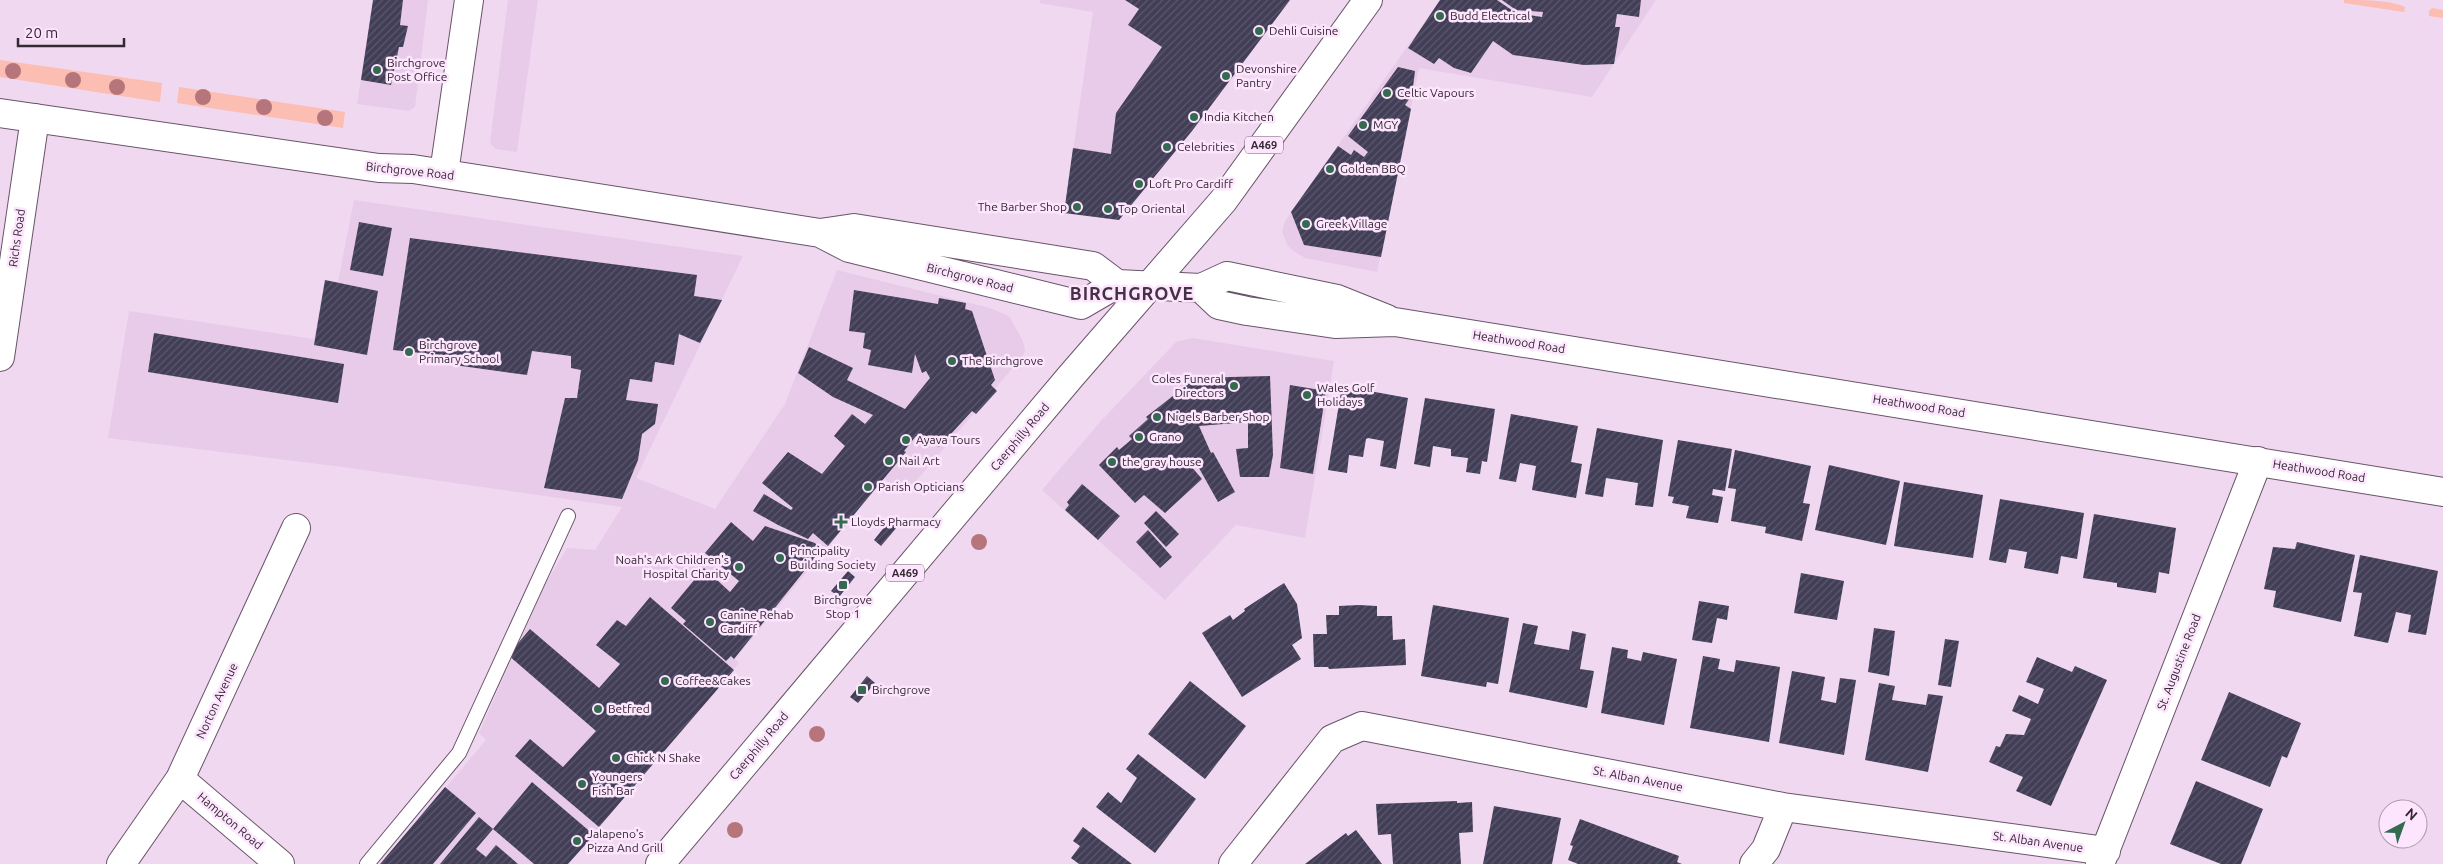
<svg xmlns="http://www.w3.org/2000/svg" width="2443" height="864" font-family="Ubuntu,sans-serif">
	<defs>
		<pattern id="building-hatch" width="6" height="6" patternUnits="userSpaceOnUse" patternTransform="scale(1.25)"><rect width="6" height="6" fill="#423e57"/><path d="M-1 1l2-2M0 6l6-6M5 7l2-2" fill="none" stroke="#5c586c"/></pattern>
	</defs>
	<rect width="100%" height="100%" fill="#f0d8f1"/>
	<path fill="#e8cbe9" d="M 373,0 L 428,0 L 415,107 L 409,111 L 357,104 Z
		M 508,0 L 538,0 L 517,152 L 496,149 L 490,143 Z
		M 1041,0 L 1290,0 L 1192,131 L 1119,220 L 1064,213 L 1093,12 L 1039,3 Z
		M 1440,0 L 1656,0 L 1592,97 L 1419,68 L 1377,272 L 1305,258 L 1292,250 L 1287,244 L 1282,232 L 1285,221 Z
		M 354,200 L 743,256 L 636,478 L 715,509 L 785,404 L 837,270 L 990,308 L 1009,316 L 1023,341 L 1025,350 L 1023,356 L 904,495 L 884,478 L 735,659 L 739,663 L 568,864 L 381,864 L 486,740 L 479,733 L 543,588 L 567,548 L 595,550 L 622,507 L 343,467 L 108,438 L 129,311 L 314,339 L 325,280 L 338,282 Z
		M 1193,338 L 1334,361 L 1305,538 L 1236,525 L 1165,600 L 1042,490 L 1100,422 L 1176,342 Z"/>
	<path fill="#fcbdb2" d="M 2344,0 C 2362,0 2391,0 2405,7 L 2404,12 L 2344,3 Z
		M 2432,8 L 2443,10 L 2443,18 L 2429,16 L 2429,11 Z
		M 0,60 L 162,83 L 160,102 L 0,77 Z
		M 179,87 L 345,112 L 343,128 L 177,103 Z"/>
	<path fill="url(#building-hatch)" d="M 373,0 L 403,0 L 400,25 L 408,26 L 403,47 L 399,47 L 391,85 L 361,80 Z
		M 1125,0 L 1290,0 L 1192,131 L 1119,220 L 1064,213 L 1073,148 L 1111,154 L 1116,113 L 1162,47 L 1128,25 L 1139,9 Z
		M 1440,0 L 1497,0 L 1516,13 L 1542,17 L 1543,12 L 1516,10 L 1502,0 L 1641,0 L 1639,17 L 1617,14 L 1615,27 L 1620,27 L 1614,64 L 1584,65 L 1513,55 L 1493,41 L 1471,73 L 1454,68 L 1439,58 L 1434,64 L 1408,48 Z
		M 1398,67 L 1415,71 L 1412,95 L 1405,105 L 1411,109 L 1381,257 L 1304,245 L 1291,212 L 1338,146 L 1351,155 L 1354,150 L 1364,157 L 1368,152 L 1348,136 Z
		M 359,222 L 392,228 L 383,276 L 350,270 Z
		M 410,238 L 697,275 L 694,296 L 722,300 L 700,343 L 679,334 L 674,365 L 655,362 L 652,382 L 630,379 L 626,400 L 658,404 L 655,424 L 642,434 L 638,460 L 622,499 L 544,488 L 565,398 L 577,398 L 581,370 L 571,368 L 571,356 L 532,351 L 527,375 L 440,363 L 440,355 L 393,350 Z
		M 325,280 L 378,291 L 367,355 L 314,345 Z
		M 854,290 L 938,304 L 939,298 L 966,303 L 965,309 L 972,311 L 995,380 L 991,385 L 997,391 L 976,414 L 972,411 L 939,447 L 916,436 L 904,451 L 906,452 L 828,546 L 813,533 L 808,539 L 778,525 L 753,511 L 764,494 L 791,510 L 793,508 L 762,483 L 788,452 L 822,474 L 845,446 L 834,436 L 852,414 L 865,424 L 873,415 L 833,397 L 798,373 L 809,347 L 853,368 L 847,380 L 905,409 L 930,378 L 926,371 L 922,373 L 915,354 L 912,373 L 868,365 L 871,350 L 863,348 L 865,333 L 849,331 Z
		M 154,333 L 344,364 L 338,403 L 148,372 Z
		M 1270,376 L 1273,455 L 1269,477 L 1240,477 L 1236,449 L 1248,448 L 1248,422 L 1199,426 L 1211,453 L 1213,452 L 1235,492 L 1218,502 L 1195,461 L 1190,465 L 1202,479 L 1165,513 L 1144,495 L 1135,503 L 1099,465 L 1117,447 L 1119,450 L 1125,445 L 1132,439 L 1129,436 L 1148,419 L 1146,417 L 1192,381 L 1192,378 Z
		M 1290,385 L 1326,391 L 1313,474 L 1280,468 Z
		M 1342,386 L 1408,398 L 1396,469 L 1380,466 L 1384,441 L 1368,438 L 1366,439 L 1363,457 L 1349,455 L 1347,473 L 1328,470 Z
		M 1425,398 L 1495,409 L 1487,462 L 1482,461 L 1480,474 L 1466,472 L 1468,458 L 1451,456 L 1451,449 L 1433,446 L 1430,467 L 1414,464 Z
		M 1511,414 L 1578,426 L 1571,462 L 1582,464 L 1576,498 L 1532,490 L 1536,466 L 1520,463 L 1516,482 L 1499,479 Z
		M 1597,428 L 1663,440 L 1653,507 L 1635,505 L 1638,483 L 1606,478 L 1603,497 L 1585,494 Z
		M 1678,440 L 1732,449 L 1725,491 L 1713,489 L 1712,495 L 1723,497 L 1718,523 L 1686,518 L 1689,506 L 1672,503 L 1674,497 L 1668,496 Z
		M 1735,450 L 1811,466 L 1803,503 L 1810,504 L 1802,541 L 1765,533 L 1766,527 L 1731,521 L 1736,489 L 1728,488 Z
		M 1829,465 L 1900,481 L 1886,545 L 1815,530 Z
		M 1904,482 L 1983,495 L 1973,558 L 1894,546 Z
		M 1082,484 L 1120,516 L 1098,540 L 1065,510 L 1069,505 L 1067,502 Z
		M 2000,499 L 2084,513 L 2077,559 L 2061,556 L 2058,574 L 2024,568 L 2027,552 L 2009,549 L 2006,563 L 1989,560 Z
		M 1156,511 L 1179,534 L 1166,547 L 1144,523 Z
		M 2094,514 L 2176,528 L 2169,574 L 2159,572 L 2156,593 L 2117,587 L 2117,583 L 2083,578 Z
		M 890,520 L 898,526 L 881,546 L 874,540 Z
		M 731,522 L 753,541 L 765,526 L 815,543 L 821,550 L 734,659 L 731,656 L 726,661 L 683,624 L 686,621 L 671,608 L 704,568 L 730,592 L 739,581 L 705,553 Z
		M 1148,530 L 1172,557 L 1160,568 L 1136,542 Z
		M 2297,542 L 2355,555 L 2341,622 L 2273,607 L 2276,591 L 2264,589 L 2273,547 L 2295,549 Z
		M 2360,555 L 2438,571 L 2426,635 L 2408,632 L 2411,615 L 2396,612 L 2388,643 L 2354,636 L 2362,593 L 2353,592 Z
		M 848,571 L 855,577 L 839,597 L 831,591 Z
		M 1801,573 L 1844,581 L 1837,620 L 1794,613 Z
		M 1284,583 L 1297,604 L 1302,638 L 1292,645 L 1301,659 L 1242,697 L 1202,633 L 1230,615 L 1233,620 L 1245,611 L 1244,609 Z
		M 650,597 L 734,670 L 599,827 L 515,756 L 530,739 L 563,767 L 596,731 L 508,655 L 530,629 L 599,688 L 620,664 L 596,645 L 617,620 L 626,626 Z
		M 1699,601 L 1729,606 L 1727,620 L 1717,618 L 1712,643 L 1692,640 Z
		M 1359,605 L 1377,606 L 1377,616 L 1392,616 L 1393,640 L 1405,639 L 1406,665 L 1329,669 L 1328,667 L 1314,667 L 1313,634 L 1327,634 L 1326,615 L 1339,615 L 1339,606 Z
		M 1433,605 L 1509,618 L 1498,684 L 1487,682 L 1486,687 L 1421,676 Z
		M 1523,623 L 1538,626 L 1534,644 L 1569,650 L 1572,631 L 1586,634 L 1580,669 L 1594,671 L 1587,708 L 1509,692 Z
		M 1874,628 L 1895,631 L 1889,676 L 1868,672 Z
		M 1945,639 L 1959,641 L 1951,687 L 1938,685 Z
		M 1612,647 L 1628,650 L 1627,658 L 1641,661 L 1643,652 L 1677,659 L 1664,725 L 1601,713 Z
		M 1703,656 L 1720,659 L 1718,669 L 1734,672 L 1736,660 L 1780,667 L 1769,742 L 1690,728 Z
		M 2037,657 L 2072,672 L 2075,666 L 2107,680 L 2051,806 L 2016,791 L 2023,777 L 1989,762 L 1996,746 L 2000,747 L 2006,734 L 2024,735 L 2031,719 L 2012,711 L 2019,695 L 2038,704 L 2044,689 L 2026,682 Z
		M 1792,671 L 1825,677 L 1821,700 L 1836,703 L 1840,678 L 1856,680 L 1844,755 L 1779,743 Z
		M 867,676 L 875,683 L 858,703 L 850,697 Z
		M 1190,681 L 1246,726 L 1205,779 L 1148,734 Z
		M 1879,683 L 1895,686 L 1892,700 L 1926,705 L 1928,694 L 1943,696 L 1928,772 L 1865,760 Z
		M 2229,692 L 2301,723 L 2287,758 L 2282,756 L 2270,787 L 2201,760 Z
		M 1138,754 L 1196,799 L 1155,853 L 1096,807 L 1108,792 L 1121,803 L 1137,778 L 1126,769 Z
		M 2196,781 L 2263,809 L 2241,864 L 2221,864 L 2170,844 Z
		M 532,782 L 594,835 L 568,864 L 534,864 L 493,829 Z
		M 445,787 L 476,813 L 433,864 L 380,864 Z
		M 1457,801 L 1457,803 L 1472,802 L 1473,832 L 1459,833 L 1461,864 L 1393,864 L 1391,834 L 1378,835 L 1376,804 Z
		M 1494,806 L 1561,818 L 1552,864 L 1483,864 Z
		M 479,817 L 493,829 L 476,849 L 486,857 L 496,845 L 518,864 L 440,864 Z
		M 1580,819 L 1679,856 L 1677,862 L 1682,864 L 1578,864 L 1568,860 L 1573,846 L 1570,845 Z
		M 1083,827 L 1132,864 L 1079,864 L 1071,858 L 1080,846 L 1073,841 Z
		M 1356,830 L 1382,864 L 1305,864 L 1346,833 L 1348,836 Z"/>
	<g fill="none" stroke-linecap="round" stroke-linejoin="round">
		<defs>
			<path id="lane" d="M 367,864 L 459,753 L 568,516"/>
			<path id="street" d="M 0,357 L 35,118
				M 180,779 L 280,864
				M 121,864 L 180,779 L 296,528
				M 1233,864 L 1332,739 L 1362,726 L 1783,807 L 2106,851
				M 1754,864 L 1766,849 L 1783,807
				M 2100,864 L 2258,461"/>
			<path id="secondary" d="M 0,113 L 379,168 L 413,169 L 820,233 L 854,228 L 1093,266 L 1117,284
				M 444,173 L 469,0
				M 820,233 L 849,248 L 1081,305 L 1117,284 L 1201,288 L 1227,276 L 1337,299 L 1387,319
				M 1201,288 L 1219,305 L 1247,311 L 1335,324 L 1395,322 L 2443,492"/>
			<path id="primary" d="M 660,864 L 1071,376 L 1223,201 L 1368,0"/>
		</defs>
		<use href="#lane" stroke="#69546a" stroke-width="16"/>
		<use href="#street" stroke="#69546a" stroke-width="30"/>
		<use href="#secondary" stroke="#69546a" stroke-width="30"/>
		<use href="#primary" stroke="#69546a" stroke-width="30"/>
		<use href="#lane" stroke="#fff" stroke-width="14"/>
		<use href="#street" stroke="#fff" stroke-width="28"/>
		<use href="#secondary" stroke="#fff" stroke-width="28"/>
		<use href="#primary" stroke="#fff" stroke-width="28"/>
	</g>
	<g fill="#b6757a">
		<circle cx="13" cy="71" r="8"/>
		<circle cx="73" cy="80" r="8"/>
		<circle cx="117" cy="87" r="8"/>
		<circle cx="203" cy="97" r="8"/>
		<circle cx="264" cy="107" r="8"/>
		<circle cx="325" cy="118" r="8"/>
		<circle cx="979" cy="542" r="8"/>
		<circle cx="817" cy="734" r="8"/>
		<circle cx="735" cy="830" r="8"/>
	</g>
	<g fill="#346a50" stroke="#fde5fe" stroke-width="2">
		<circle cx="1440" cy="16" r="5"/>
		<circle cx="1259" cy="31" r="5"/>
		<circle cx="377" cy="70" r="5"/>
		<circle cx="1226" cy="76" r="5"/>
		<circle cx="1387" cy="93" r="5"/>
		<circle cx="1194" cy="117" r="5"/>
		<circle cx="1363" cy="125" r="5"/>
		<circle cx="1167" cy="147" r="5"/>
		<circle cx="1330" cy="169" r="5"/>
		<circle cx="1139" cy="184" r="5"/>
		<circle cx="1077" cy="207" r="5"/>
		<circle cx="1108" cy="209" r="5"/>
		<circle cx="1306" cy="224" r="5"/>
		<circle cx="409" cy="352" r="5"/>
		<circle cx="952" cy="361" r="5"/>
		<circle cx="1234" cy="386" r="5"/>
		<circle cx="1307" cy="395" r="5"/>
		<circle cx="1157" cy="417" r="5"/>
		<circle cx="1139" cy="437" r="5"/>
		<circle cx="906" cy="440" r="5"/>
		<circle cx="889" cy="461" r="5"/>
		<circle cx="1112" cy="462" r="5"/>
		<circle cx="868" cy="487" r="5"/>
		<path d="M838.5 514.5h5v5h5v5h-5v5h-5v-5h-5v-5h5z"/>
		<circle cx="780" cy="558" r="5"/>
		<circle cx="739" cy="567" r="5"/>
		<rect x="838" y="580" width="10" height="10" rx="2.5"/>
		<circle cx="710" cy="622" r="5"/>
		<circle cx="665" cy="681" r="5"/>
		<rect x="857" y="685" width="10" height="10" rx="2.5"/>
		<circle cx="598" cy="709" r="5"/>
		<circle cx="616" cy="758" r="5"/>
		<circle cx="582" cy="784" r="5"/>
		<circle cx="577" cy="841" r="5"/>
	</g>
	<g text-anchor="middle" stroke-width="5" stroke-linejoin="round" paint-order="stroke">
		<g fill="#fde5fe" stroke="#6f616f" stroke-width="1">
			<rect x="1245" y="136.5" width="38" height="17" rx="4"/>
			<rect x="886" y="564.5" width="38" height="17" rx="4"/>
		</g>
		<g font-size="11" font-weight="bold" fill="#322932">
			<text x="1264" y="149">A469</text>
			<text x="905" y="577">A469</text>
		</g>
		<g font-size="12" fill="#322932" stroke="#fde5fe" text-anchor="start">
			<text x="1450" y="20">Budd Electrical</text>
			<text x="1269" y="35">Dehli Cuisine</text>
			<text x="387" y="67">Birchgrove<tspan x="387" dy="14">Post Office</tspan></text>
			<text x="1236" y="73">Devonshire<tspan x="1236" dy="14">Pantry</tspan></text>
			<text x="1397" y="97">Celtic Vapours</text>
			<text x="1204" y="121">India Kitchen</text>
			<text x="1373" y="129">MGY</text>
			<text x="1177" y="151">Celebrities</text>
			<text x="1340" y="173">Golden BBQ</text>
			<text x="1149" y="188">Loft Pro Cardiff</text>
			<text x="1067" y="211" text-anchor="end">The Barber Shop</text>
			<text x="1118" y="213">Top Oriental</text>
			<text x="1316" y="228">Greek Village</text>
			<text x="419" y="349">Birchgrove<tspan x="419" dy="14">Primary School</tspan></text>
			<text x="962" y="365">The Birchgrove</text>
			<text x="1224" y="383" text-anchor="end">Coles Funeral<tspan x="1224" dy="14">Directors</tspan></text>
			<text x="1317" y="392">Wales Golf<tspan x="1317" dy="14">Holidays</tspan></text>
			<text x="1167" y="421">Nigels Barber Shop</text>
			<text x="1149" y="441">Grano</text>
			<text x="916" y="444">Ayava Tours</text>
			<text x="899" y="465">Nail Art</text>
			<text x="1122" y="466">the gray house</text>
			<text x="878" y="491">Parish Opticians</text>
			<text x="851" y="526">Lloyds Pharmacy</text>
			<text x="790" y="555">Principality<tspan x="790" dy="14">Building Society</tspan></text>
			<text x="729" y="564" text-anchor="end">Noah's Ark Children's<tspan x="729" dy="14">Hospital Charity</tspan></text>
			<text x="843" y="604" text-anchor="middle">Birchgrove<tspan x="843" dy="14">Stop 1</tspan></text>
			<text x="720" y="619">Canine Rehab<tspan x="720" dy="14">Cardiff</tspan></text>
			<text x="675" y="685">Coffee&amp;Cakes</text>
			<text x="872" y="694">Birchgrove</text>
			<text x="608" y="713">Betfred</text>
			<text x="626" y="762">Chick N Shake</text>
			<text x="592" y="781">Youngers<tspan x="592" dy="14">Fish Bar</tspan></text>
			<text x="587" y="838">Jalapeno's<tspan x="587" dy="14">Pizza And Grill</tspan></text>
		</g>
		<g font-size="12" fill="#322932" stroke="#fde5fe">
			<text transform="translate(410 171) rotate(6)" y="4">Birchgrove Road</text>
			<text transform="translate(17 238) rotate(-82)" y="4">Richs Road</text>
			<text transform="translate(970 278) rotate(14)" y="4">Birchgrove Road</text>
			<text transform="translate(1519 342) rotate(9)" y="4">Heathwood Road</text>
			<text transform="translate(1919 406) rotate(9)" y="4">Heathwood Road</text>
			<text transform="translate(1020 437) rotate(-50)" y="4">Caerphilly Road</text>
			<text transform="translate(2319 471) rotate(9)" y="4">Heathwood Road</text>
			<text transform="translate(2179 662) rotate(-69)" y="4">St. Augustine Road</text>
			<text transform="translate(217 701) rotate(-65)" y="4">Norton Avenue</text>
			<text transform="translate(759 746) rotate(-50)" y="4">Caerphilly Road</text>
			<text transform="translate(1638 779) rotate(11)" y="4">St. Alban Avenue</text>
			<text transform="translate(230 821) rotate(40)" y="4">Hampton Road</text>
			<text transform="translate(2038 842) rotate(8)" y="4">St. Alban Avenue</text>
		</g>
		<g font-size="18" font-weight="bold" letter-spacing="1" fill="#443145" stroke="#fde5fe">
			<text x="1132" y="300">BIRCHGROVE</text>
		</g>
	</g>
	<g transform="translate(2403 824) rotate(41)"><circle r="24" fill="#fde5fe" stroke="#ac9aac"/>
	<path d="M0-4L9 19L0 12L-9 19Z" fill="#346a50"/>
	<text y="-8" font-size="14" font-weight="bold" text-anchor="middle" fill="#322932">N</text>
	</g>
	<path d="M18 38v8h106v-8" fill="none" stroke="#322932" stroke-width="2.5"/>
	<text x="25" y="38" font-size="15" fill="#322932" stroke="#fde5fe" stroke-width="4" paint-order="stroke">20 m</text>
</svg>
